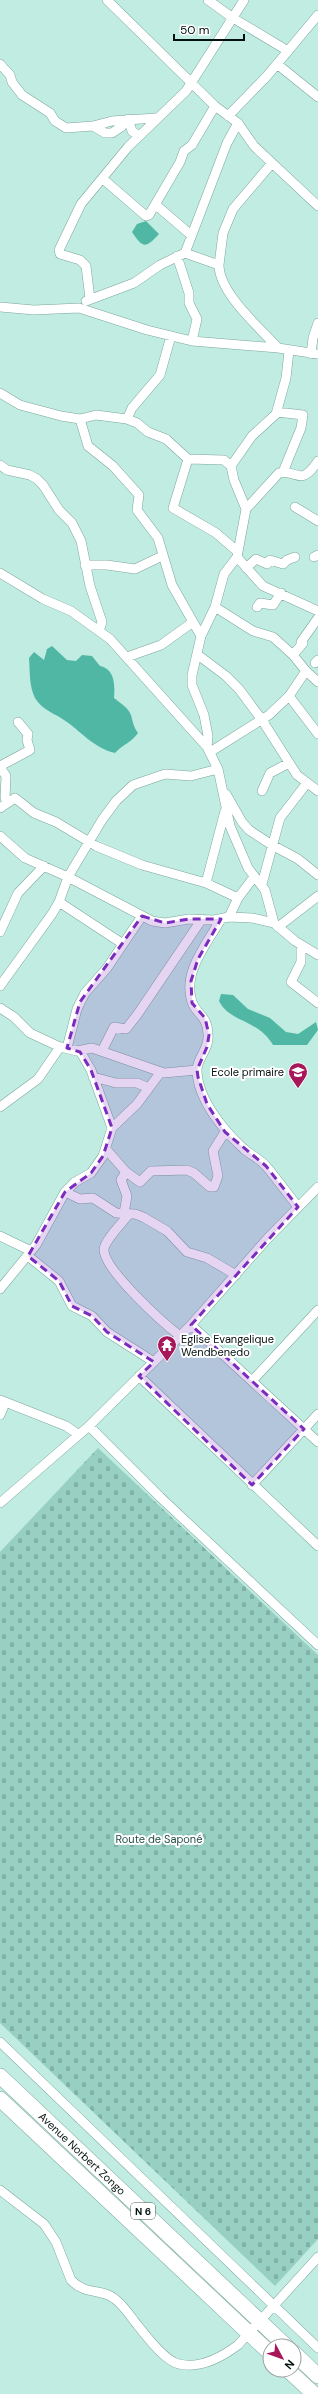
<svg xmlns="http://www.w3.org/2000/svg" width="318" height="2394" font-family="'DM Sans',sans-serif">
	<defs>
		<pattern id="cemetery-stones" width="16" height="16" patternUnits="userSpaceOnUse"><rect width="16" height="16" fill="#97cfc3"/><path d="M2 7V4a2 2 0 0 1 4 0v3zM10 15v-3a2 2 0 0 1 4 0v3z" fill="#80b1a6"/></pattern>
	</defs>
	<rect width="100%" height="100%" fill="#c0ece2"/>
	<path fill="url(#cemetery-stones)" d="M 98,1448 L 318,1655 L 318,2239 L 275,2286 L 0,2023 L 0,1552 Z"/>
	<path fill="#51b7a5" d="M 146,221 L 159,234 C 146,248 143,249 132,232 L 137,224 Z
		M 52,646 L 67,660 L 76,661 L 82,655 L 92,656 L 100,666 C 115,669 115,685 114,698 C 120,703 128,707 131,715 C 133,722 133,726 138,733 C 132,742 122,745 115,753 C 96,749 82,733 67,722 C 55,713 43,711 35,698 C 29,686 30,671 29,658 L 34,652 L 44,660 L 47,649 Z
		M 221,994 L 233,995 L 248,1009 L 270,1018 L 286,1032 L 298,1034 L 316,1022 L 318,1030 L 307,1045 L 273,1045 C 258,1019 230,1023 219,1001 Z"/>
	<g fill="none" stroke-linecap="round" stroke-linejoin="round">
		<defs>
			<path id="minor" d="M 107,0 L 215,106 L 238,123 L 254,146 L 318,206
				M 208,0 L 233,18 L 288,51
				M 0,64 L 10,75 L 12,82 L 22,95 L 50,113 L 55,121 L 66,128 L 93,126 L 105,133 L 112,133 L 121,127 L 128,119 L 132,131 L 139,136
				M 277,64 L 318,97
				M 228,116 L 267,76 L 318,15
				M 93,126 L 112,121 L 156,118
				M 103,179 L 146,216 L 149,215 L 180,162 L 184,151 L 192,145 L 215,106
				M 156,205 L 191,235
				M 185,253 L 219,265 C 219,293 260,328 278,348
				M 177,256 L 189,293 L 189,303 L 197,319 L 192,341
				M 219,265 L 223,233 L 233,209 L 272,163
				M 90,299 L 86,266 L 80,260 L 60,254 L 59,250 L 81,204 L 128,147 L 186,91 L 244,0
				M 86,301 L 134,283 L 160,265 L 185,253 L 227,143 L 238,123
				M 0,307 L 34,310 L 79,308 L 147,330 L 192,341 L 278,348 L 318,354
				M 311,354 L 313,338 L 318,323
				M 0,393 L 20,405 L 61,416 L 80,419 L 96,415 L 127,419 L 137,423 L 148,432 L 166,439 L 188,459 L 224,460 L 231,466 L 234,480 L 246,509
				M 277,412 L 303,415 L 301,428 L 283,472
				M 80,419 L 88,446 L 113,466 L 139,495 L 137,510 L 158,538 L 172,585 L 201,636
				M 127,419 L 132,408 L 160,375 L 171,336
				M 188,459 L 173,508 L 216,533 L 238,552
				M 0,465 L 7,470 L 30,475 L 37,479 L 43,485 L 59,510 L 72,523 L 81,541 L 90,586 L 102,622 L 99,631
				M 231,466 L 252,436 L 276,414 L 286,378 L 289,351
				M 295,507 L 318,521
				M 237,557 L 263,586 L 318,611
				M 314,557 L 318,555
				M 85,565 L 107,565 L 135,569 L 162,556
				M 246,568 L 256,559 L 267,564 L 270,560 L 283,564 L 287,560 L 295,557
				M 0,573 L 43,599 L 71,611 L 110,639 L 207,747 L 218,769 L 230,826 L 248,868 L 265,890 L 274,923
				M 215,607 L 253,631 L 273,637 L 293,655 L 306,671 L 289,696
				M 257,607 L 260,603 L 273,605 L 281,593
				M 198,655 L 226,676 L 239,689 L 262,720 L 297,775 L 318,791
				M 293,655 L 303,643 L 301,642 L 318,618
				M 127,657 L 161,645 L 193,622
				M 315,663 L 318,660
				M 306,671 L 318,682
				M 207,747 L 208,736 L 204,715 L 192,685 L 192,675 L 201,636 L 215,607 L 224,574 L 237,557 L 246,509 L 279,473 C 298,469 300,488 318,461
				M 210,752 L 269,715 L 289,696 L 318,734
				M 0,766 L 30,750 L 27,740 L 28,734 L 18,722
				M 0,767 L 6,776 L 5,798 L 8,801
				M 262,791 L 270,773 L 289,763
				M 226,794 L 242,822 L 249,830 L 272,845 L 298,859 L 318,875
				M 0,808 L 15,798 L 34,813 L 56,822 L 96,846 L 142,865 L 206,883 L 238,898
				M 0,836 L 25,858 L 68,877 L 152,921 L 165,923 L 189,919 L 214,920 L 229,917 L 252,918 L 274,923 L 295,941 L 318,955
				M 206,883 L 225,811
				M 262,884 L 280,818 L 307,783
				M 59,902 L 123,944
				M 229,917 L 238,898 L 254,877
				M 221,919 C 207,944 182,972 192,1002 C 197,1016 207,1014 208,1034 C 210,1049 196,1059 197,1071 C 198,1100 224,1131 244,1149 C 251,1155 260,1159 266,1166 C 277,1179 287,1193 298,1207
				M 278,927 L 318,896
				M 0,932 L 18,893 L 44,866
				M 301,945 L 301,962 L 291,982 L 318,1003
				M 0,986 L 52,914 L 59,902 L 68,877 L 102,820 L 116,801 L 133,785 L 165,774 L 191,776 L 218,769
				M 0,1008 L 14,1017 L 30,1033 L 60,1047 L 77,1051 L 92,1048 L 164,1073 L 197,1070
				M 67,1048 L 77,1009 L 85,993 L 107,968 L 142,916
				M 80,1051 L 91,1070 L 112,1128
				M 102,1051 L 114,1027 L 126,1029 L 137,1015 L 202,919
				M 93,1077 L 116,1083 L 137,1083 L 149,1088
				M 0,1107 L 38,1079 L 60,1047
				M 106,1149 L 126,1172
				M 65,1192 L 80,1199 L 93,1198 L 116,1213 L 135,1214 L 143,1217 L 167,1231 L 187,1252 L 207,1258 L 236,1275
				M 124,1213 L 127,1196 L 121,1180 L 126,1172 L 140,1182 L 151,1171 L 187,1170 L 194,1173 L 210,1187 L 214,1187 L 218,1176 L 213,1151 L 225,1132
				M 129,1214 C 123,1222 105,1240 104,1249 C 103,1269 163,1323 180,1336
				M 0,1236 L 31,1251
				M 28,1256 L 59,1281 L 72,1306 L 92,1316 L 107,1332 L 154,1362
				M 0,1289 L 36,1245 L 65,1192 L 75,1182 L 91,1173 L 103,1156 L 112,1128 L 137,1104 L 160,1073
				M 191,1325 L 318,1442
				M 139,1376 L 318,1546
				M 252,1381 L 318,1310
				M 0,1400 L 66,1426 L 79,1435
				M 0,1415 L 5,1403
				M 89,1426 L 160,1497 L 318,1645
				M 252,1485 L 318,1414
				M 0,1503 L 89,1426 L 191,1325 L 267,1239 L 318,1187
				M 0,2042 L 318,2348
				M 0,2190 L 44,2224 L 56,2242 L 71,2280 C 86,2296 102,2288 115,2299 C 123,2305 129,2314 135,2322 C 144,2333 164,2361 179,2364 C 200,2369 222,2357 238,2345 L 318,2257"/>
			<g id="primary">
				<path id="s1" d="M 0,2076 L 286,2346"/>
				<path d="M 0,2099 L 270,2353"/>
				<path d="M 294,2353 L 318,2376"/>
				<path d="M 288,2370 L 314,2394"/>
			</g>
		</defs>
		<use href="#minor" stroke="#7ca69d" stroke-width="10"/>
		<use href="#primary" stroke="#7ca69d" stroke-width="16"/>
		<use href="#minor" stroke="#fff" stroke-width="9"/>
		<use href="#primary" stroke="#fff" stroke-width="15"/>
	</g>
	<path fill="#7b2cbf" fill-opacity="0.2" stroke="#7b2cbf" stroke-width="3" stroke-dasharray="8 5" stroke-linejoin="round" d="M 142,916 L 165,923 L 189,919 L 221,919 L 198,959 L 191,981 L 192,1003 L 205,1018 L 209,1035 L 207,1047 L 197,1070 L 198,1077 L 207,1104 L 225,1132 L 266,1166 L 298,1207 L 191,1325 L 304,1429 L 252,1485 L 139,1376 L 154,1362 L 107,1332 L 92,1316 L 72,1306 L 59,1281 L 28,1256 L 65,1192 L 91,1173 L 103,1156 L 112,1128 L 91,1070 L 80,1052 L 67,1048 L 80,1002 Z"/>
	<defs>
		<symbol id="school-pin" viewBox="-11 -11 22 30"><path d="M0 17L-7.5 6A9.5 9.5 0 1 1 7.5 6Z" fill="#a6185a" stroke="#fff"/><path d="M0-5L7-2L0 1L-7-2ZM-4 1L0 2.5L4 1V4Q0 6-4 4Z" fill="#fff"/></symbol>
		<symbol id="temple-pin" viewBox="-11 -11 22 30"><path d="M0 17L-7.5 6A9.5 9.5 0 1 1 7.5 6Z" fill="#a6185a" stroke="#fff"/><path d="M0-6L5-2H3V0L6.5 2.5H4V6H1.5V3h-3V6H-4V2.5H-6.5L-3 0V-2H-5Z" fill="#fff"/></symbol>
	</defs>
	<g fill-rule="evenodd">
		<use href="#school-pin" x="287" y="1061" width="22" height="30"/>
		<use href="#temple-pin" x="156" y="1334" width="22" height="30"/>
	</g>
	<g text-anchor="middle" stroke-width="4" stroke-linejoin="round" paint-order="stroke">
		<rect fill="#fff" stroke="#4f5856" stroke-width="1" x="131" y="2203" width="24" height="16" rx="3"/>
		<g font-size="10" font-weight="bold" fill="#03110e">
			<text x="143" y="2215">N 6</text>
		</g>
		<g font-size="11" fill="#03110e" stroke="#fff" text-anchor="end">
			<text x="284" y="1076">Ecole primaire</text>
			<text x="181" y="1343" text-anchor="start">Eglise Evangelique<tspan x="181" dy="13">Wendbenedo</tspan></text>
		</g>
		<g font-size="11" fill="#245048" stroke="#fff">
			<text x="159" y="1843">Route de Saponé</text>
		</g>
		<g font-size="11" fill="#03110e" stroke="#fff">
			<text dy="4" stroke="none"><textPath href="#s1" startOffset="113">Avenue Norbert Zongo</textPath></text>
		</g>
	</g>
	<g transform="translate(282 2358) rotate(131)"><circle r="19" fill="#ffffff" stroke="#9aa09f"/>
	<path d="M0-3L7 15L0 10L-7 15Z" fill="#a6185a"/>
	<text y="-6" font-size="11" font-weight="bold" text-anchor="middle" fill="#03110e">N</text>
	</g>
	<path d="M174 34v6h70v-6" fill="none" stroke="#03110e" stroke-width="2"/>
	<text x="180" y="34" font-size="12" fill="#03110e" stroke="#ffffff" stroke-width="3" paint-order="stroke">50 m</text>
</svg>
